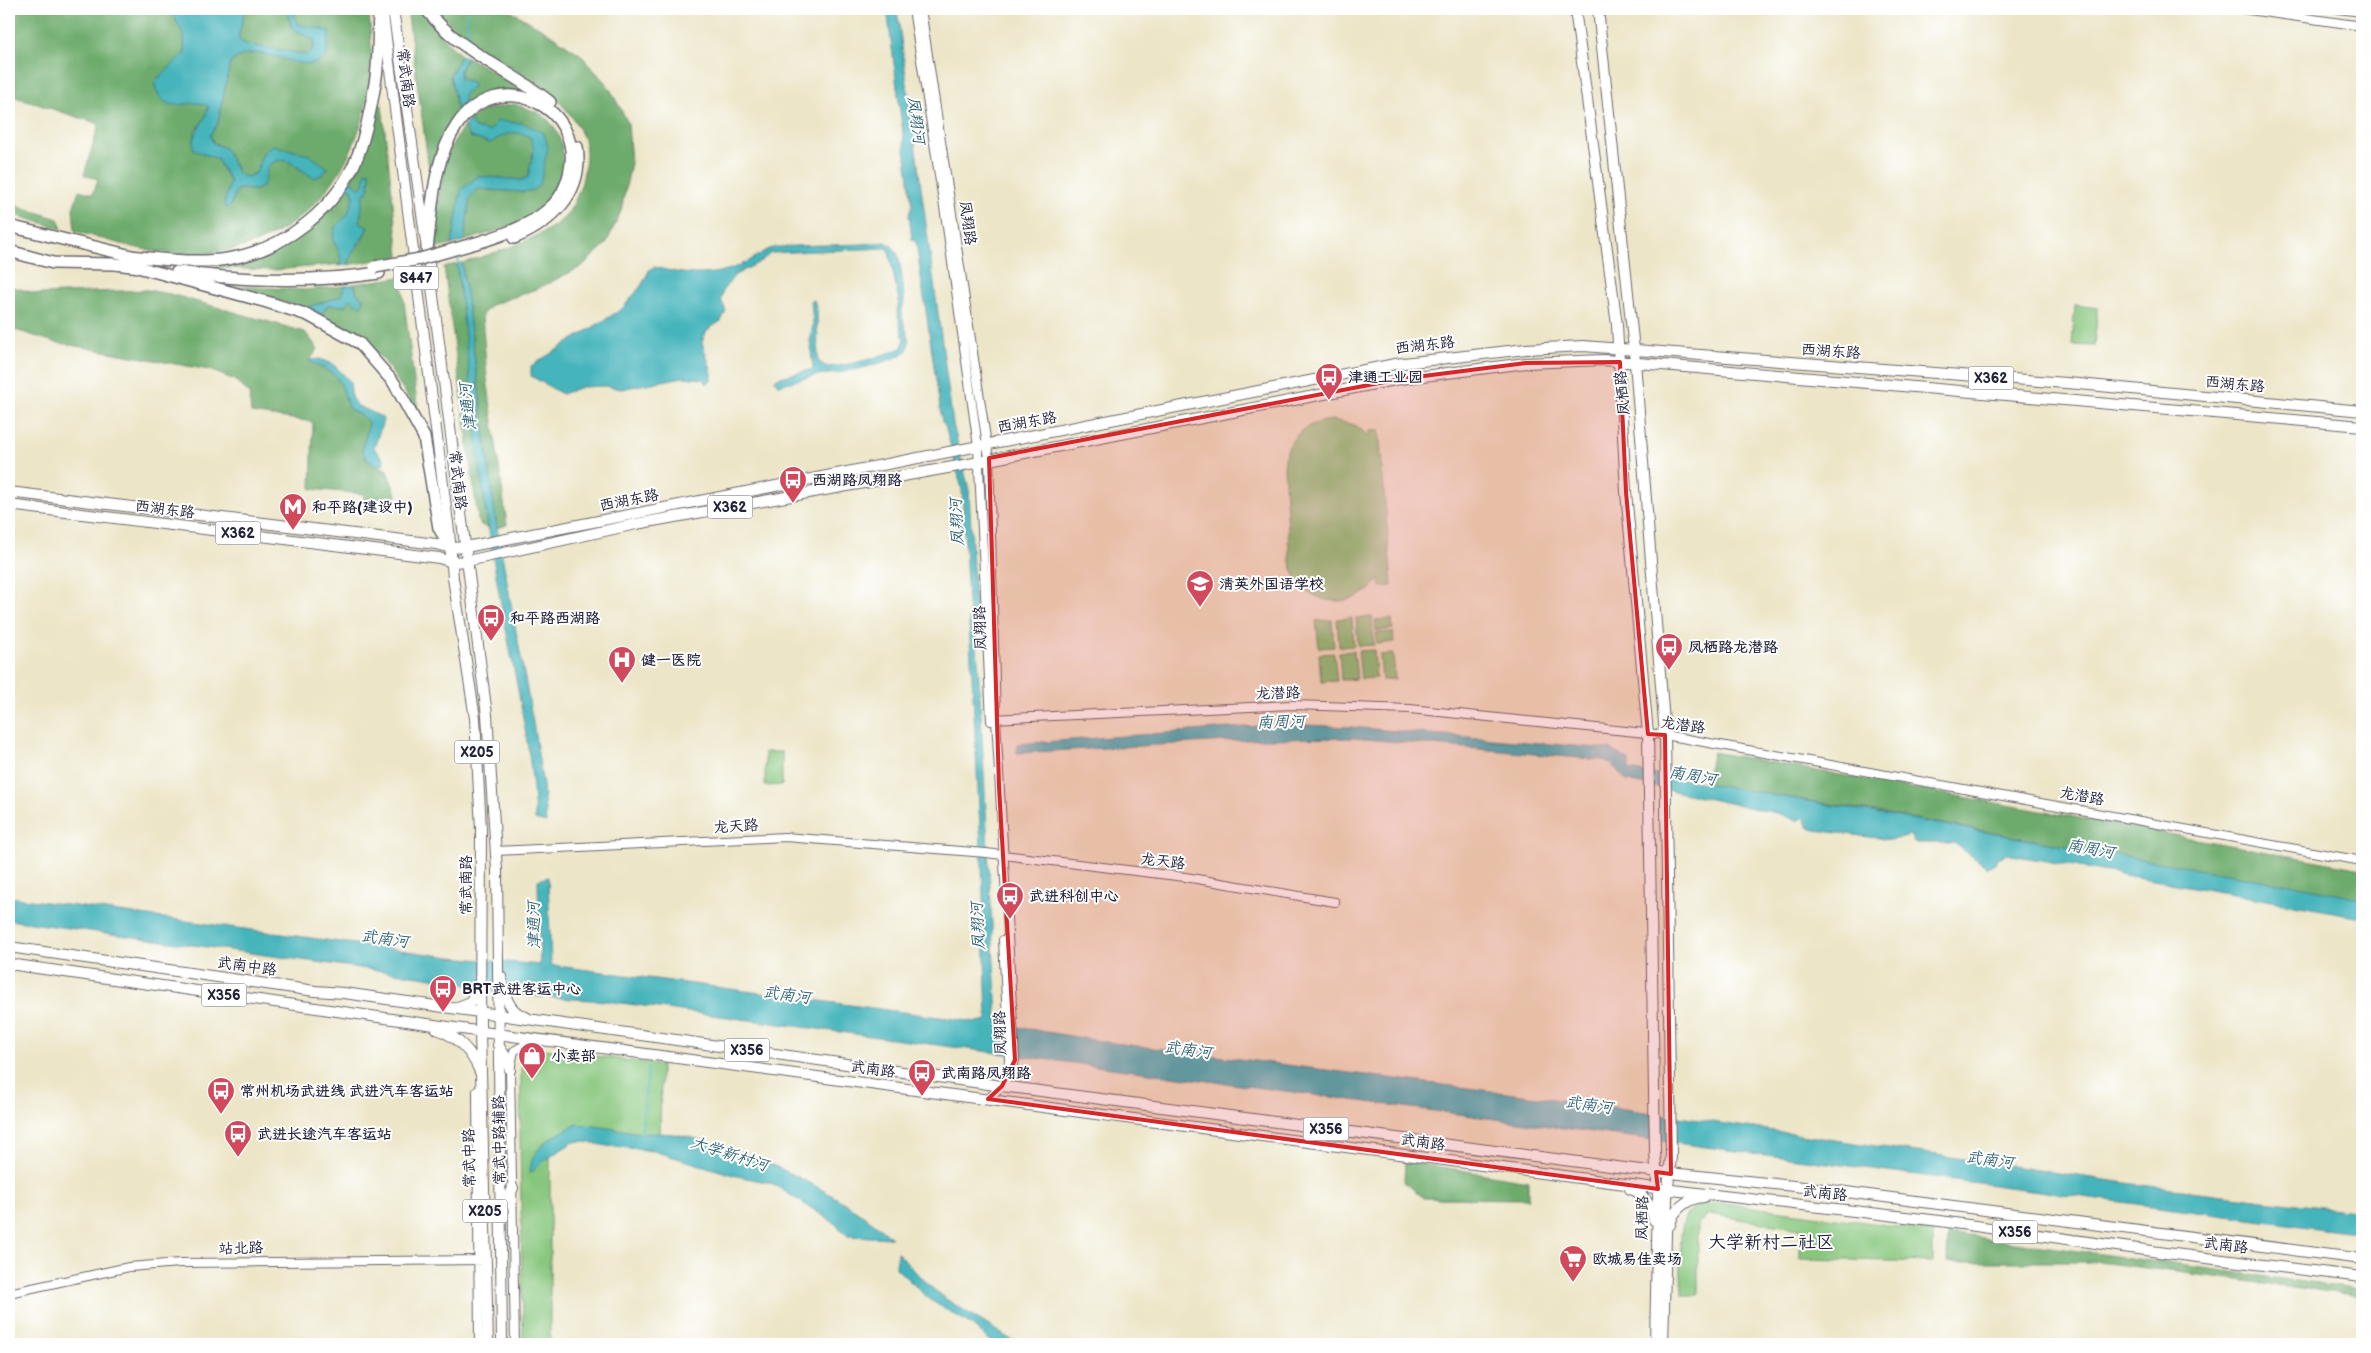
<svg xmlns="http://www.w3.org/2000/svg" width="2371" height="1353" font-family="'Balsamiq Sans','LXGW WenKai TC',sans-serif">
	<rect width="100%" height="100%" fill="#fff"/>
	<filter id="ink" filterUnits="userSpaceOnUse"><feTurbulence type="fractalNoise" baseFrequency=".02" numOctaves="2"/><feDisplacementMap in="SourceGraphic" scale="10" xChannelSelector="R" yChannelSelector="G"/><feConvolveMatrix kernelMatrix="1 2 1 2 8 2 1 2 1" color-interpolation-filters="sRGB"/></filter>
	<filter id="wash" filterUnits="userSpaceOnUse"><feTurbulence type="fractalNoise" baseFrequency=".0096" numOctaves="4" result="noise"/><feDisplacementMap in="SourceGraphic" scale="20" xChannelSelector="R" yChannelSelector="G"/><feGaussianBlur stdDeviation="1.12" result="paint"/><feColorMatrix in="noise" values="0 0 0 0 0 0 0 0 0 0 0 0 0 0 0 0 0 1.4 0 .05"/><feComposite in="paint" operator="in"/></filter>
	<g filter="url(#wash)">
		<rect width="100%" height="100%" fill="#ece5c7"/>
		<path fill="#87c67d" stroke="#54745c" d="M 2075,305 L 2098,308 L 2094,346 L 2072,345 Z
			M 1333,420 L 1355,425 L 1369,436 L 1369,431 L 1379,430 L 1392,586 L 1381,587 L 1380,578 C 1355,614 1300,607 1290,562 L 1284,468 C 1285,439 1304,422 1333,420 Z
			M 1372,617 L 1374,645 L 1358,646 L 1356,618 Z
			M 1352,618 L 1354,646 L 1339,647 L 1337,619 Z
			M 1392,619 L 1393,629 L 1376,631 L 1375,620 Z
			M 1332,620 L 1334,647 L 1319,648 L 1316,621 Z
			M 1393,632 L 1394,642 L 1377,644 L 1376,633 Z
			M 1374,650 L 1376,678 L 1361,679 L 1358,651 Z
			M 1354,651 L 1357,679 L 1341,680 L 1339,652 Z
			M 1334,653 L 1337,681 L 1321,682 L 1319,654 Z
			M 1393,654 L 1395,679 L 1382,680 L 1380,655 Z
			M 765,752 L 782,752 L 782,785 L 765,786 Z
			M 545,1049 L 661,1065 L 660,1152 L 582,1141 L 573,1142 L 550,1157 L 550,1344 L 523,1344 L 520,1138 L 521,1070 C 523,1056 532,1051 545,1049 Z
			M 1722,1203 L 1933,1231 L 1933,1262 L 1800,1259 L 1800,1229 L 1709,1214 L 1698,1224 L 1698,1295 L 1682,1295 C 1682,1276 1676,1226 1688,1213 C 1696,1204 1711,1204 1722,1203 Z"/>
		<path fill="#6dab6c" stroke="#486654" d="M 9,9 L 170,9 L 184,35 L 185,53 L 154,82 C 164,121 186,94 208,106 L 207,116 L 195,131 L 195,150 L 217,159 L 230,181 L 224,205 L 231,205 L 237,189 L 257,190 L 263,184 L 268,166 C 283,155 290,162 304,172 L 328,168 L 263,153 L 256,173 L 247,177 L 238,174 C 231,153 216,152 210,135 L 218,123 L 230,63 C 253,41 290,64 317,63 L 324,29 L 308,28 L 298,24 L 294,17 L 295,9 L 369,9 C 370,31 373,55 371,77 C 359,173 300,250 197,254 C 156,256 114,242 75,231 L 73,209 L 79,190 L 93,194 L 98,179 L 84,175 L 99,124 L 9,95 Z
			M 245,9 L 290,9 L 288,15 L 292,28 L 315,41 L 313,49 L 308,55 L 245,44 L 238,39 Z
			M 407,9 L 422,9 L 449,44 L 461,55 L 450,76 L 458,113 L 444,136 L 430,176 Z
			M 435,9 L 507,9 L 544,30 L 580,54 L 609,87 L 628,123 L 631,163 L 621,211 L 606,244 L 581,267 L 539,288 L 491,305 L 482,315 L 487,378 L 507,525 L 497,528 L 462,263 C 489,255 553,235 568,213 C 574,204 579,192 582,182 C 585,167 589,151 583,137 C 562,85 502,68 462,35 C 453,27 444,17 435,9 Z
			M 467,57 L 523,89 L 522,93 L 492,92 L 464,107 L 460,70 Z
			M 514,104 C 524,108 539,111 546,118 C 573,143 566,187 538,210 C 518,227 488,233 464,241 L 470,198 L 477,189 L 522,192 L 533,190 L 548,147 L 523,123 L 490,131 L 475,128 L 469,120 L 484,110 Z
			M 375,105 L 382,105 L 399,256 L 348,265 L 351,252 L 362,241 L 368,226 L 360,223 L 363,196 L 369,189 L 364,185 L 360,188 L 351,180 Z
			M 464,126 L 470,137 L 490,143 C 505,133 514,129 530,137 L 534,149 L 528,177 L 522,180 L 478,176 L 461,190 L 452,245 L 436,248 C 436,218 437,178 450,149 C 454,141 459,133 464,126 Z
			M 345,187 L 351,188 L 354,196 L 349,214 L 335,227 L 333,240 L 339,251 L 342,264 L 275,270 L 208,268 C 236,262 268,258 292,242 C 313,228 330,206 345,187 Z
			M 9,203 L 58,219 L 62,229 L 9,213 Z
			M 457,264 L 488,528 L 481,525 L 478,520 L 444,267 Z
			M 401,277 L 418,412 L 383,359 L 350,331 L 321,315 L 328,305 L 345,306 L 349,299 L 361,306 L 354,284 Z
			M 220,285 L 305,290 L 344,286 L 341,296 L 305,308 Z
			M 9,286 L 38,294 L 147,290 L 170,294 L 305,332 L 318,349 L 310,360 L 312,363 C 340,376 340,377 348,408 L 366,419 L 369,424 L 362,450 L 367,461 L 386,469 L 397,496 L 381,508 L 363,507 L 364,494 L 311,489 L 313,422 L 251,413 L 249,393 L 235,380 L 209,370 L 54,342 L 9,328 Z
			M 1713,752 L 2362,869 L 2362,899 L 1865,810 L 1705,784 Z
			M 1405,1161 L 1528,1181 L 1528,1199 L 1424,1198 L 1404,1182 Z
			M 1948,1233 L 2362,1290 L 2362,1296 L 2099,1262 L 1947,1262 Z"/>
		<path fill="#44b4bb" stroke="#336b7b" d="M 170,9 L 245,9 L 238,39 L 245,44 L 308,55 L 313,49 L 315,41 L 292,28 L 288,15 L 290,9 L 295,9 L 294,17 L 298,24 L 330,31 L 326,56 C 323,58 320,62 316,63 C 291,70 257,38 230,63 L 218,123 L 210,135 L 213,143 L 225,148 L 238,174 L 247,177 L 256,173 L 263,153 L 273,145 L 309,155 L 328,168 L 322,175 L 314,178 C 296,168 287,152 268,166 L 264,184 L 257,190 L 237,189 L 231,205 L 226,208 L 224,205 L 230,181 L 217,159 L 194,150 C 189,132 207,123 208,106 C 187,95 164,122 154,82 L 185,53 L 184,35 Z
			M 887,9 L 897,9 L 953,424 L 969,490 L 997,1019 L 1000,1024 L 1106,1042 L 1577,1102 L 2133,1184 L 2362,1212 L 2362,1234 L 606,1001 L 526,996 L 426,977 L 9,920 L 9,897 L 451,957 L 540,965 L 538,880 L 548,877 L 551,965 L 977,1022 L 987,1020 L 982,865 L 962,489 L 945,425 L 942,422 L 916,242 L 912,239 L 909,215 L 912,204 Z
			M 461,55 L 467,57 L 460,70 L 460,79 L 472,82 L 473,87 L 464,94 L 464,107 L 458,113 L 450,76 Z
			M 469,120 L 475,128 L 490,131 L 497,121 L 523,123 L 544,133 L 548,147 L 540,184 L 533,190 L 522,192 L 477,189 L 470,198 L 464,241 L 452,245 L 461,190 L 478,176 L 522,180 L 528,177 L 534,149 L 530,137 C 514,129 505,133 491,143 L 470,137 L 464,126 Z
			M 366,171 L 370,172 L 369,189 L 363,196 L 360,223 L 368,226 C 362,243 352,248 348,265 L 337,266 L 342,264 L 339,251 L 333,240 L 335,227 L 348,214 L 354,196 L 351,188 L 345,187 L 351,180 L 360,188 L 364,185 Z
			M 886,242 C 891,245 895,248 897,253 C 901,262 904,292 904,302 C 904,306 901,309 902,313 C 902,325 913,339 907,350 C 903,360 831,377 822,374 L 778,385 L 775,380 L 777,378 L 813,369 L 810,341 L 813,324 L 811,301 L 814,300 L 817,309 L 818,361 C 818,361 824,365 825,366 C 836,370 891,354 902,347 L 904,340 L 897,312 L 899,301 L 889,252 L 886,248 L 771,253 L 760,262 L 735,275 L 723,290 L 721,300 L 726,311 L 721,321 L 707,330 L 702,342 L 712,373 L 712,380 L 706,384 L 703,379 L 683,377 L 621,389 L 605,386 L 582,387 L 562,394 L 531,376 L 531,366 L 622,309 L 641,286 L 650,269 L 655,267 C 687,276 714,278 745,263 C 756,258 767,247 779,247 C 815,244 851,246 886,242 Z
			M 462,263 L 497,528 L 533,722 L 543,785 L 546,823 L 535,820 C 532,736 508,652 495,569 C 478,468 469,366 457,264 Z
			M 354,284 L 357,294 L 364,299 L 361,306 L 349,299 L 345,306 L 328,305 L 321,315 L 305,308 L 341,296 L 344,286 Z
			M 320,359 L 333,364 L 350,381 L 352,399 L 358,406 L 382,417 L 383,421 L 374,448 L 384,460 L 383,465 C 371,467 366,459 362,449 L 369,424 L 366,419 L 348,408 C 340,377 340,376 312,363 L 310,360 Z
			M 1285,724 L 1350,727 L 1610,749 L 1629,760 L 1629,770 L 2336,893 L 2362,899 L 2362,917 L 2006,854 L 1997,858 L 1995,863 L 1987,867 L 1954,843 L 1914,843 L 1910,835 L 1892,840 L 1815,830 L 1808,827 L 1803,817 L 1797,821 L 1780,814 L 1627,781 L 1610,763 L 1602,760 L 1353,738 L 1263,739 L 1017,753 L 1017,744 Z
			M 577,1124 C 598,1126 620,1130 641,1133 C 653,1134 666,1132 679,1135 C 748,1148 839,1191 892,1238 L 848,1236 L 833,1222 L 771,1183 L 737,1176 L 650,1150 L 607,1146 L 582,1141 L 573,1142 L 541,1163 L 530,1174 C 530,1145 555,1136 577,1124 Z
			M 897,1252 L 927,1284 L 946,1299 L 1018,1344 L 993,1344 L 972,1325 L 930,1300 L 896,1268 Z"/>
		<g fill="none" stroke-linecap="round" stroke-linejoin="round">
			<path stroke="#44b4bb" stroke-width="2" d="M 467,9 L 468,35
				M 458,254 L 459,264
				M 641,1135 L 648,1068"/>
		</g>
	</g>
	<g filter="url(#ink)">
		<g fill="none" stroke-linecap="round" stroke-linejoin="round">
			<defs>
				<path id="minor" d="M 913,9 L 946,220 L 978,446 L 991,721
					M 921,9 L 989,458 L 996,719 L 1015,1060 C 1012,1077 1000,1088 988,1099
					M 2242,9 L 2362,26
					M 2338,9 L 2362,12
					M 991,719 L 1293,705 L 1410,709 L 1665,735 L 2362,861
					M 496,851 L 785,837 L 986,853 L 1185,877 L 1335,902
					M 1003,1077 L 1008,1069 L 1009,1060 L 1003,940
					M 477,1091 L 479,1344
					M 9,1293 L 129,1267 L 180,1263 L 486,1260
					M 515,1344 L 510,1070 L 514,1051 L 535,1039"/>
				<path id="major" d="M 393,9 L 427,249 L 487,715 L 497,870 L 502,1344
					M 1575,9 L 1617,325 L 1626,492 L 1648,734 L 1655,1152 L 1658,1196 L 1655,1344
					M 1598,9 L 1634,350 L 1665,735 L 1671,1156 L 1667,1198 L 1663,1344
					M 383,15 L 449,531 L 453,578 L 475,718 L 481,829 L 480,1032 L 488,1344
					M 9,492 L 436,544 L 451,548 L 466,547 L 1395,364 L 1526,349 L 1583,346 L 2079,384 L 2362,411
					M 9,505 L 439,558 L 452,562 L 467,561 L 636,524 L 964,465 L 1400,379 L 1526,363 L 1604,360 L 2362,426
					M 9,947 L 315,991 L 344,993 L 1002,1086 L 1632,1169 L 1823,1189 L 2362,1259
					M 9,964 L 497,1034 L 960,1096 L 1655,1188 L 1940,1221 L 2166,1253 L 2362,1277
					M 501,977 C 505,994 507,1011 526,1017
					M 455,1008 L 471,1002 L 477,985
					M 437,1029 C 458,1037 472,1052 480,1072
					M 498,1045 L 506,1057 L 510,1070
					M 1630,1189 C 1645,1193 1651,1206 1654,1220
					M 501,1212 L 513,1188
					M 1670,1225 C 1673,1209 1688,1198 1704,1197"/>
				<path id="highway" d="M 426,9 C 459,52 509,69 550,102
					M 9,226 L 136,257
					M 514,238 C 552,222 584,193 577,147
					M 427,249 C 432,208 433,160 457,125 C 497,65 587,105 569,175 C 566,186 561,197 553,205 C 534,224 508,233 483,241
					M 9,251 L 53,263 L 114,264 L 141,267
					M 129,256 C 161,259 195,264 227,259 C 284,250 337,209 358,155 C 367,130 372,103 376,77 C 379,55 378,31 379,9
					M 134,266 L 267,302 L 308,315 L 359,343 L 394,383 L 424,437 L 439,528 L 451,548
					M 177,272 C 245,281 311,283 379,273"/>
			</defs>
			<use href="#minor" stroke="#69666c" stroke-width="10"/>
			<use href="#major" stroke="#69666c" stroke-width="12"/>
			<use href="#highway" stroke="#69666c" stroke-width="14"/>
			<use href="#minor" stroke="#fff" stroke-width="8"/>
			<use href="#major" stroke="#fff" stroke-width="10"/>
			<use href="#highway" stroke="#fff" stroke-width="11"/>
			<defs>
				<path id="highway-bridge" d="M 375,267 L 420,259 L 483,241"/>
			</defs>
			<use href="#highway-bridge" stroke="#69666c" stroke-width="14" stroke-linecap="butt"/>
			<use href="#highway-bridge" stroke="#fff" stroke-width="11"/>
		</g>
	</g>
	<path fill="#d62828" fill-opacity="0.2" stroke="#d62828" stroke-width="4" stroke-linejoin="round" d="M 1620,362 L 1626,492 L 1648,734 L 1665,735 L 1671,1174 L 1656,1172 L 1658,1189 L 988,1099 L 1002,1086 L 1015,1060 L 999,787 L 989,458 L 1400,379 L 1526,363 Z"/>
	<defs>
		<symbol id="bus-pin" viewBox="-11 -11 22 30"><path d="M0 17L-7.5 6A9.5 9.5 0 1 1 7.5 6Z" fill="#d1495b" stroke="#fff"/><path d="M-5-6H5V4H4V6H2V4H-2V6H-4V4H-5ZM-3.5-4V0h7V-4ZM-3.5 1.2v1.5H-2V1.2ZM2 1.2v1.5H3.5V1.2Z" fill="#fff"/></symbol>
		<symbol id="metro-pin" viewBox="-11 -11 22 30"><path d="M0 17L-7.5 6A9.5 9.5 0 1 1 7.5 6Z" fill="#d1495b" stroke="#fff"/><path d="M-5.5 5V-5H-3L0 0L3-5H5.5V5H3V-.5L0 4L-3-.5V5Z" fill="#fff"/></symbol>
		<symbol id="school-pin" viewBox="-11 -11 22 30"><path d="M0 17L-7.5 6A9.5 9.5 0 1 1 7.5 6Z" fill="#d1495b" stroke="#fff"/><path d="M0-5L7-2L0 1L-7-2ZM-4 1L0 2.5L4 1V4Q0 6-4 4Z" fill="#fff"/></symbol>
		<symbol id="hospital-pin" viewBox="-11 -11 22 30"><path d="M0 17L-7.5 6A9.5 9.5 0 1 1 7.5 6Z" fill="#d1495b" stroke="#fff"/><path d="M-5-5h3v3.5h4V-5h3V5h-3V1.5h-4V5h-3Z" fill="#fff"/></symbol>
		<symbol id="shop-pin" viewBox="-11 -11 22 30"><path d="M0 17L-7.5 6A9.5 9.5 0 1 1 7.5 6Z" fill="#d1495b" stroke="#fff"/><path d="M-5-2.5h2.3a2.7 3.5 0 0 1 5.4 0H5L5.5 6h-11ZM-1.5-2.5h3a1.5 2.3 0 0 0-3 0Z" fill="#fff"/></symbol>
		<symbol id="supermarket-pin" viewBox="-11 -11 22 30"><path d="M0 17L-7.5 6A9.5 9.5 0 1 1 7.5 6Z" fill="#d1495b" stroke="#fff"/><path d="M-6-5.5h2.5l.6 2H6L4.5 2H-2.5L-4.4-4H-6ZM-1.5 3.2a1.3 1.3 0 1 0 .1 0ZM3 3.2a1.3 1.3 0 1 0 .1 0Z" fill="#fff"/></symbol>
	</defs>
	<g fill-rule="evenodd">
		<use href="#bus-pin" x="1313" y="361" width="32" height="43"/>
		<use href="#bus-pin" x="777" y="464" width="32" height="43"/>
		<use href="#metro-pin" x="277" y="491" width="32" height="43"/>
		<use href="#school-pin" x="1184" y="568" width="32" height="43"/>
		<use href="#bus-pin" x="475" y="602" width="32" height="43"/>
		<use href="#bus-pin" x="1653" y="631" width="32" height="43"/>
		<use href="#hospital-pin" x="606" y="644" width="32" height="43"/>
		<use href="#bus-pin" x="994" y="880" width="32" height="43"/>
		<use href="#bus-pin" x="427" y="973" width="32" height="43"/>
		<use href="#shop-pin" x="516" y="1040" width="32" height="43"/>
		<use href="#bus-pin" x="906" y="1057" width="32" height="43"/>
		<use href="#bus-pin" x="205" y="1075" width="32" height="43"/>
		<use href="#bus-pin" x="222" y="1118" width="32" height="43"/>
		<use href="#supermarket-pin" x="1557" y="1243" width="32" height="43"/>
	</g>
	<g text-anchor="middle" stroke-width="4" stroke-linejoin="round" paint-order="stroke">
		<g fill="#fff" stroke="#646476" stroke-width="1">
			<rect x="393.5" y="266.5" width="45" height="23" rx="4"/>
			<rect x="1968.5" y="366.5" width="45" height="23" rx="4"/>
			<rect x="707.5" y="495.5" width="45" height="23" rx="4"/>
			<rect x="215.5" y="521.5" width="45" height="23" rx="4"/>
			<rect x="454.5" y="740.5" width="45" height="23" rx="4"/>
			<rect x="201.5" y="983.5" width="45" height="23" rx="4"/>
			<rect x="724.5" y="1038.5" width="45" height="23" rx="4"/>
			<rect x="1303.5" y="1117.5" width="45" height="23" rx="4"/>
			<rect x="462.5" y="1199.5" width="45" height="23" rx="4"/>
			<rect x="1992.5" y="1220.5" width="45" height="23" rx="4"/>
		</g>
		<g font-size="14" font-weight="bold" fill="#22223b">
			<text x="416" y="283">S447</text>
			<text x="1991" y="383">X362</text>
			<text x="730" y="512">X362</text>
			<text x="238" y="538">X362</text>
			<text x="477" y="757">X205</text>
			<text x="224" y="1000">X356</text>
			<text x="747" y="1055">X356</text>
			<text x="1326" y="1134">X356</text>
			<text x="485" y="1216">X205</text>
			<text x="2015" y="1237">X356</text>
		</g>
		<g font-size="15" fill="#22223b" stroke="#fff">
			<text transform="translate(406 78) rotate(83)" y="5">常武南路</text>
			<text transform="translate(968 223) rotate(82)" y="5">凤翔路</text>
			<text transform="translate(1425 345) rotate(-7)" y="5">西湖东路</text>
			<text transform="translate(1831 351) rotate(4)" y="5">西湖东路</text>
			<text transform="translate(2235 384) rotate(5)" y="5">西湖东路</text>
			<text transform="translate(1622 393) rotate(-95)" y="5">凤栖路</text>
			<text transform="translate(1027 422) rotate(-10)" y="5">西湖东路</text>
			<text transform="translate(458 480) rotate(83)" y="5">常武南路</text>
			<text transform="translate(629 500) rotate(-11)" y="5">西湖东路</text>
			<text transform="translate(165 509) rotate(7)" y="5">西湖东路</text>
			<text transform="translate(980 628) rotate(-92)" y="5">凤翔路</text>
			<text transform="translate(1278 693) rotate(-1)" y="5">龙潜路</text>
			<text transform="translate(1683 725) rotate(8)" y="5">龙潜路</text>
			<text transform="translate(2082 796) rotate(10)" y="5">龙潜路</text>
			<text transform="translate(736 826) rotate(-3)" y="5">龙天路</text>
			<text transform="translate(1163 861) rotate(7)" y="5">龙天路</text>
			<text transform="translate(466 885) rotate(-90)" y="5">常武南路</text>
			<text transform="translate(247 966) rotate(8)" y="5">武南中路</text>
			<text transform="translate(1000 1033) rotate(-92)" y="5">凤翔路</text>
			<text transform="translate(873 1069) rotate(8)" y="5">武南路</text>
			<text transform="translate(499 1140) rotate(-91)" y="5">常武中路辅路</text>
			<text transform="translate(1423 1142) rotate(8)" y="5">武南路</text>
			<text transform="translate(469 1158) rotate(-91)" y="5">常武中路</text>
			<text transform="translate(1825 1193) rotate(6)" y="5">武南路</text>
			<text transform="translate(1642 1218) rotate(-89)" y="5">凤栖路</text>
			<text transform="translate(2226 1245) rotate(7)" y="5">武南路</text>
			<text transform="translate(241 1248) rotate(-1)" y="5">站北路</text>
		</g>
		<g font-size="15" font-weight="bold" fill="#22223b" stroke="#fff" text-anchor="start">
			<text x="1348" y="382">津通工业园</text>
			<text x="812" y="485">西湖路凤翔路</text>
			<text x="312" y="512">和平路(建设中)</text>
			<text x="1219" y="589">清英外国语学校</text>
			<text x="510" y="623">和平路西湖路</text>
			<text x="1688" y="652">凤栖路龙潜路</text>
			<text x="641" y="665">健一医院</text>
			<text x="1029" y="901">武进科创中心</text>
			<text x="462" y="994">BRT武进客运中心</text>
			<text x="551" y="1061">小卖部</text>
			<text x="941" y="1078">武南路凤翔路</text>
			<text x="240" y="1096">常州机场武进线 武进汽车客运站</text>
			<text x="257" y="1139">武进长途汽车客运站</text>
			<text x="1592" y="1264">欧城易佳卖场</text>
		</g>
		<g font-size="16" font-style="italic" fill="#316475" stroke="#fff">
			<text transform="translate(917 120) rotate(82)" y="6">凤翔河</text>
			<text transform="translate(467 407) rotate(-97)" y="6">津通河</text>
			<text transform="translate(956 522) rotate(-93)" y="6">凤翔河</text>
			<text transform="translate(1281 721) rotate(-1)" y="6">南周河</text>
			<text transform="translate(1693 775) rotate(10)" y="6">南周河</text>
			<text transform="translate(2091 848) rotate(10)" y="6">南周河</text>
			<text transform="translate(533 925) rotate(-91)" y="6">津通河</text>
			<text transform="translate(977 926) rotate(-93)" y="6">凤翔河</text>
			<text transform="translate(385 938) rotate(8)" y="6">武南河</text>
			<text transform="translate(787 994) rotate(8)" y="6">武南河</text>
			<text transform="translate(1188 1049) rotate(8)" y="6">武南河</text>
			<text transform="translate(1589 1104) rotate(8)" y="6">武南河</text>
			<text transform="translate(730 1153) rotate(18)" y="6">大学新村河</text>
			<text transform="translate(1990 1159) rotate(8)" y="6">武南河</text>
		</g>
		<g font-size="18" fill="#22223b" stroke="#fff">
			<text x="1771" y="1248">大学新村二社区</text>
		</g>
	</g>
	<rect width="2371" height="1353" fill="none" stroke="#fff" stroke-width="30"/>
</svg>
